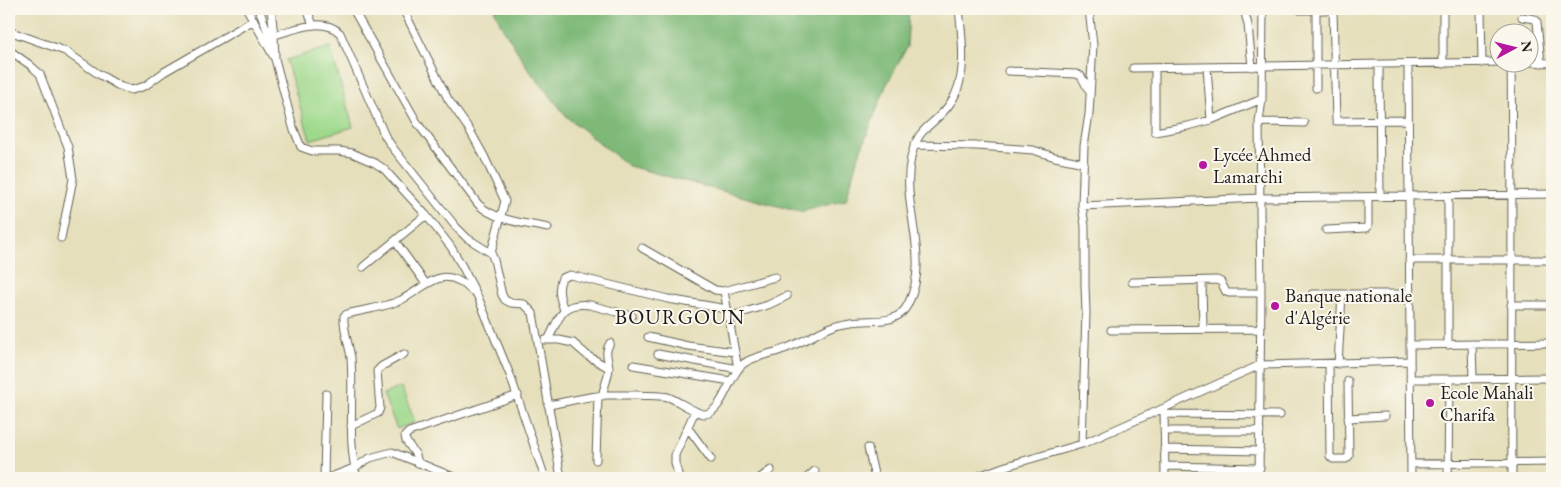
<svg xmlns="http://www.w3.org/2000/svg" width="1561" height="487" font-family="'EB Garamond',serif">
	<rect width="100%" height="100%" fill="#fbf7ec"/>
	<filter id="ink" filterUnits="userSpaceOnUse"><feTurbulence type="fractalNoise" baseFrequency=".02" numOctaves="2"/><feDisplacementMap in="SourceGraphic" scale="10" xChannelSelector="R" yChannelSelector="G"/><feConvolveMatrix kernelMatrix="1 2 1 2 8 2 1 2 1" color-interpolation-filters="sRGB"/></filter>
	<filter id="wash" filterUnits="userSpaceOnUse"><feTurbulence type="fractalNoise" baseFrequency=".0096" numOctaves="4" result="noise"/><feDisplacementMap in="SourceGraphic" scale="20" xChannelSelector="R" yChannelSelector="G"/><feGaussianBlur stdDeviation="1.12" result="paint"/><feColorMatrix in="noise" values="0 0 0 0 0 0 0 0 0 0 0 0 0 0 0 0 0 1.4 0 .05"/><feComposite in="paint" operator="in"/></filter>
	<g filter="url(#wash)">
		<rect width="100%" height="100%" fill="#e5dfbb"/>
		<path fill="#9ed98c" stroke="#5d7a54" d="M 330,47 L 353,127 L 310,140 L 286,60 Z
			M 401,387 L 415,422 L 397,429 L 383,394 Z"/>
		<path fill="#7eb978" stroke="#4d6a4a" d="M 494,9 L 909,9 L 907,47 L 886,86 L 857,160 L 846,200 L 800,212 L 629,166 L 568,118 L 529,70 L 501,25 Z"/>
	</g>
	<g filter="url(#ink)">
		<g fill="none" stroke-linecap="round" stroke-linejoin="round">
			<defs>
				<path id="minor" d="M 247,9 L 275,59 L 293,127 L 301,147 L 312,151 L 339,151 L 352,153 L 375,163 L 384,169 L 426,215 L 451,247 L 462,266 L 478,297 L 510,375 L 545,478
					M 259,9 L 272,43
					M 271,9 L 274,35 L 275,57
					M 307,9 L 313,25
					M 353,9 L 418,124 L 478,204 C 495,221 525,223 548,228
					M 403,9 L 448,99 L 469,129 L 484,156 L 505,201 L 491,253
					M 1244,9 L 1248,25 L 1252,67
					M 1300,9 L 1300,10 L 1333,10 L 1336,121 L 1408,120
					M 1316,9 L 1316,88
					M 1443,9 L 1443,64
					M 1481,9 L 1482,63
					M 1522,17 L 1535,19 L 1537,22 L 1541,63
					M 9,31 L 65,51 L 97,73 L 121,87 L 132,90 L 145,86 L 164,72 L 254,20
					M 274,35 C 295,30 322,16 340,33 L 385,136 L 393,148 L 456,227 L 467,238 L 491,253 L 494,260 L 502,295 L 505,300 L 511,303 L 524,304 L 533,313 L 561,478
					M 9,50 L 30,65 L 40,74 L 68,147 L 73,179 L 61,238
					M 1511,62 C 1513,201 1511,340 1512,478
					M 1528,62 L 1552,63
					M 1379,65 L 1380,197
					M 1408,65 L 1411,478
					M 1133,68 L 1504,62
					M 1155,68 L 1155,132 L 1188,126 L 1211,120 L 1262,99
					M 1207,68 L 1211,120
					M 1008,71 L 1076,74 L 1081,76 L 1089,91
					M 1259,122 L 1304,123
					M 914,145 L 977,146 L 1033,150 L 1055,157 L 1084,163
					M 1082,206 L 1260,198 L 1552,194
					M 1326,230 L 1367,228 L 1368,226 L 1368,197
					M 395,241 L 426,284
					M 642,248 L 715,290 L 724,291 L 775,277
					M 1409,260 L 1552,260
					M 363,267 L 426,215
					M 1202,281 L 1203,329
					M 1132,282 L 1217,280 L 1221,282 L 1226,292 L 1229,293 L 1261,293
					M 1312,294 L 1342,294
					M 1511,305 L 1552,305
					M 564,310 C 560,299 557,289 562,278 L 570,275 L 668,299 L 727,309
					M 728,317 L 768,305 L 787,296
					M 1111,330 L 1261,329
					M 648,337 L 688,346 L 735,352
					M 545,340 L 559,340 L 573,343 L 588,356 L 609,368
					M 548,340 C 559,319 561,301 590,305 L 632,316
					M 1472,344 L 1473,379
					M 1410,345 L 1552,343
					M 1448,345 L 1448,196
					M 658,354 L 738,369 L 724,291
					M 1329,364 L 1330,456 L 1333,459 L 1346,459 L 1349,456 L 1348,381
					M 1338,364 L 1342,294 L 1409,294
					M 633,365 L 731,381
					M 1410,379 L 1449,379
					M 602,396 C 604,387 609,376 609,367 C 608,358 604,352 610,343
					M 548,405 C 567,402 587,396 607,395 C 617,395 627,395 637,395 C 647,396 658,395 668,397 C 677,400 698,415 705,414 C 723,412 729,375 743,364 C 753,356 769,355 781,350 C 791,347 800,342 809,338 C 823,330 835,324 851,322 C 872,318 897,327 908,304 C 932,258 900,206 911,158 C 918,125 932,128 949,105 C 969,79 962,38 959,9
					M 1164,414 L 1280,415
					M 1348,418 L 1385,416
					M 351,426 L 378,413 L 380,408 L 377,371 L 382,366 L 404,354
					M 688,428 L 711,459
					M 1164,431 L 1260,431
					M 1082,444 L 1086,312 L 1085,285 L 1085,226 L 1082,206 L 1084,146 L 1089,114 L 1093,45 L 1089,9
					M 868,448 L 875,478
					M 1164,449 L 1260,451
					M 596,460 L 598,396
					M 418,463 L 416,455 L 406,441 L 405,436 L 409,432 L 518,395
					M 1411,464 L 1552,462
					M 1165,466 L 1260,468
					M 678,474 L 675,463 L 675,455 L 695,411
					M 324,478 L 326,394
					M 328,478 L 354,468 L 370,458 L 392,452 L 456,478
					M 357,478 C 347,439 354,398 351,358 C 349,344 343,330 344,316 L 347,314 C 363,310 386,307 401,300 C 428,286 443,262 472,291
					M 760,478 L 771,470
					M 807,478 L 815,471
					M 973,478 L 1006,466 L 1082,444 L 1164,408
					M 1165,478 L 1164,408 L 1260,365 L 1410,361
					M 1259,478 L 1261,293 L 1259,122 L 1262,99 L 1263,9
					M 1448,478 L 1449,379 L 1552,378"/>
			</defs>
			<use href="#minor" stroke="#626054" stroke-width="9"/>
			<use href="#minor" stroke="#fff" stroke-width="7"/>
		</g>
	</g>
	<g fill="#b5179e" stroke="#fbf7ec" stroke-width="2">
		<circle cx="1203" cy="165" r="5"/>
		<circle cx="1275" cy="306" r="5"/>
		<circle cx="1430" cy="403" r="5"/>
	</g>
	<g text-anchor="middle" stroke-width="4" stroke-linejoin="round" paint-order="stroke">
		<g font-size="19" fill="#1c1c1c" stroke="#fbf7ec" text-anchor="start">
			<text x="1213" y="161">Lycée Ahmed<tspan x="1213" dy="22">Lamarchi</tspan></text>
			<text x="1285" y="302">Banque nationale<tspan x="1285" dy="22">d'Algérie</tspan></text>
			<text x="1440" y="399">Ecole Mahali<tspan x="1440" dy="22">Charifa</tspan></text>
		</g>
		<g font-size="21" letter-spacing="1" fill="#1c1c1c" stroke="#fbf7ec">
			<text x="680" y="324">BOURGOUN</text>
		</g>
	</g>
	<rect width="1561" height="487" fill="none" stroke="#fbf7ec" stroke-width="30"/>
	<g transform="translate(1514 48) rotate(83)"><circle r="24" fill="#fbf7ec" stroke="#a29f99"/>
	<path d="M0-4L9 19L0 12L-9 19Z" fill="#b5179e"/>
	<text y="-8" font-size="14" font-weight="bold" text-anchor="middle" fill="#1c1c1c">N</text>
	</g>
</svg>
